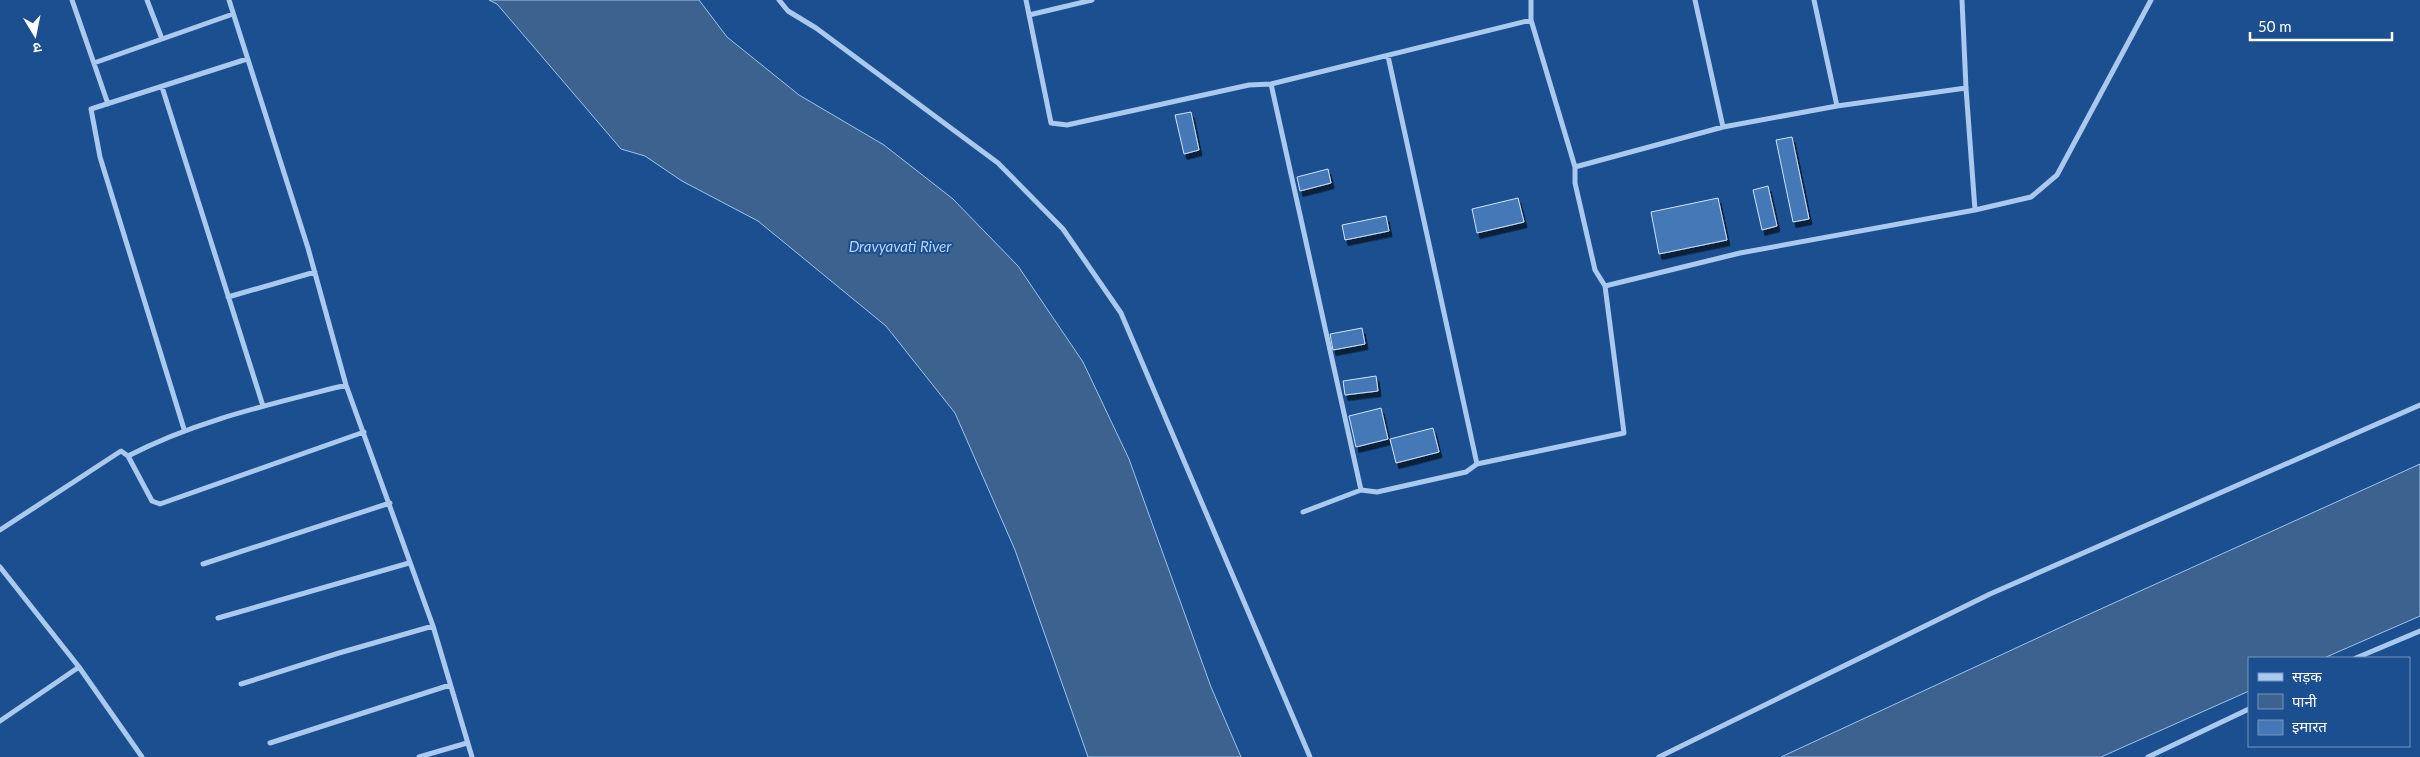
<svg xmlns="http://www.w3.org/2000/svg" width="2420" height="757" font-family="Lato,'Noto Sans Devanagari',sans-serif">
	<defs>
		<filter id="shadow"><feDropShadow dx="3" dy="5.5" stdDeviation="0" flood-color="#0009"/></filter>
	</defs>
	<rect width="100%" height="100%" fill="#1b4f8f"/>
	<path fill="#3c6290" stroke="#9cc4f0" d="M 489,0 L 699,0 L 727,37 L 799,95 L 884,145 L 953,199 L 1018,266 L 1083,362 L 1129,459 L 1211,687 L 1241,757 L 1088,757 L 1015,550 L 955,413 L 886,326 L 758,221 L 682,181 L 645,156 L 621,149 L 497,4 Z
		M 2420,464 L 2420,616 L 2324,658 L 2249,658 L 2249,691 L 2101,757 L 1781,757 L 2072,622 Z"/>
	<path fill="#4478b7" stroke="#cfe3fa" filter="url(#shadow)" d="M 1191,112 L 1199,150 L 1184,154 L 1175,115 Z
		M 1792,137 L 1809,219 L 1793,222 L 1776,140 Z
		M 1328,169 L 1331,183 L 1300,191 L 1297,177 Z
		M 1768,186 L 1777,226 L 1762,230 L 1753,190 Z
		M 1518,198 L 1524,222 L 1477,233 L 1472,209 Z
		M 1718,198 L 1727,240 L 1659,254 L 1651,212 Z
		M 1386,216 L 1389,231 L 1345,240 L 1342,225 Z
		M 1362,328 L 1365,344 L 1333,350 L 1330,334 Z
		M 1376,376 L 1378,391 L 1345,395 L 1343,381 Z
		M 1381,408 L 1388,439 L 1356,447 L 1349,416 Z
		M 1433,428 L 1439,452 L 1396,463 L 1390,439 Z"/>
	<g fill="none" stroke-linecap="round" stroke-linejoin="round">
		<path stroke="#a9c9ee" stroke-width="5" d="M 72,0 L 108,104
			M 147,0 L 162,39
			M 229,0 L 308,248 L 346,385 L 433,626 L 472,757
			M 779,0 L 788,11 L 816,28 L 998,163 L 1063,229 L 1121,313 L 1310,757
			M 1026,0 L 1051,123 L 1067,125 L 1249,85 L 1271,84 L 1531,20
			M 1695,0 L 1723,127
			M 1814,0 L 1837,106
			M 1962,0 L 1966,88 L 1975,210
			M 1029,15 L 1092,0
			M 1388,56 L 1477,464
			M 94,63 L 233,14
			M 1271,84 L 1361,490
			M 162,87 L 263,406
			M 1575,167 L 1723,127 L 1837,106 L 1966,88
			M 1605,286 L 1740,253 L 1975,210 L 2031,197 L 2057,175 L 2151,0
			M 228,297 L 315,272
			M 184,429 L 100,157 L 91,109 L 247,59
			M 128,456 L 152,501 L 160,504 L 364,432
			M 1303,512 L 1361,490 L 1377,492 L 1466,472 L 1477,464 L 1624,433 L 1605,286 L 1595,270 L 1575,183 L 1575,167 L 1531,20 L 1531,0
			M 0,530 L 121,451 L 128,456 C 197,420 272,404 346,385
			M 203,564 L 390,503
			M 0,567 L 79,667 L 142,757
			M 218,618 L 409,563
			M 2356,658 L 2420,631
			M 241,684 L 339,653 L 433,626
			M 0,721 L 79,667
			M 270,743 L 450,685
			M 419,757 L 467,743
			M 1659,757 L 1990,594 L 2420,405
			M 2148,757 L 2249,709"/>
	</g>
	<g text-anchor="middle" stroke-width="4" stroke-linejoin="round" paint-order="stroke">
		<g font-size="15" font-style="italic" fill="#b5d3f5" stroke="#1b4f8f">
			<text x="900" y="252">Dravyavati River</text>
		</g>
	</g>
	<rect x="2248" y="657" width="162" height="90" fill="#1b4f8f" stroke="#7695bc"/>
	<rect x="2258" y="673" width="25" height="8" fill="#a9c9ee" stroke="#7695bc"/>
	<text x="2292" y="682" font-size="15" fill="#ffffff">सड़क</text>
	<rect x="2258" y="694" width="25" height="15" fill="#3c6290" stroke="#7695bc"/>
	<text x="2292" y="707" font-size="15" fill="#ffffff">पानी</text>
	<rect x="2258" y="720" width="25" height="15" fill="#4478b7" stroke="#7695bc"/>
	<text x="2292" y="732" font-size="15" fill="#ffffff">इमारत</text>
	<g transform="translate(35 35) rotate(170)" stroke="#1b4f8f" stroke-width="4" paint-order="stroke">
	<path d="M0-4L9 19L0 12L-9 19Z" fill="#ffffff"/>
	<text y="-8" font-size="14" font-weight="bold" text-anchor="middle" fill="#ffffff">उ</text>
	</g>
	<path d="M2250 32v8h142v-8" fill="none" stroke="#ffffff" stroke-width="2.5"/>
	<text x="2258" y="32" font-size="15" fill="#ffffff" stroke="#1b4f8f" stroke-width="4" paint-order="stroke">50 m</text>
</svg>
